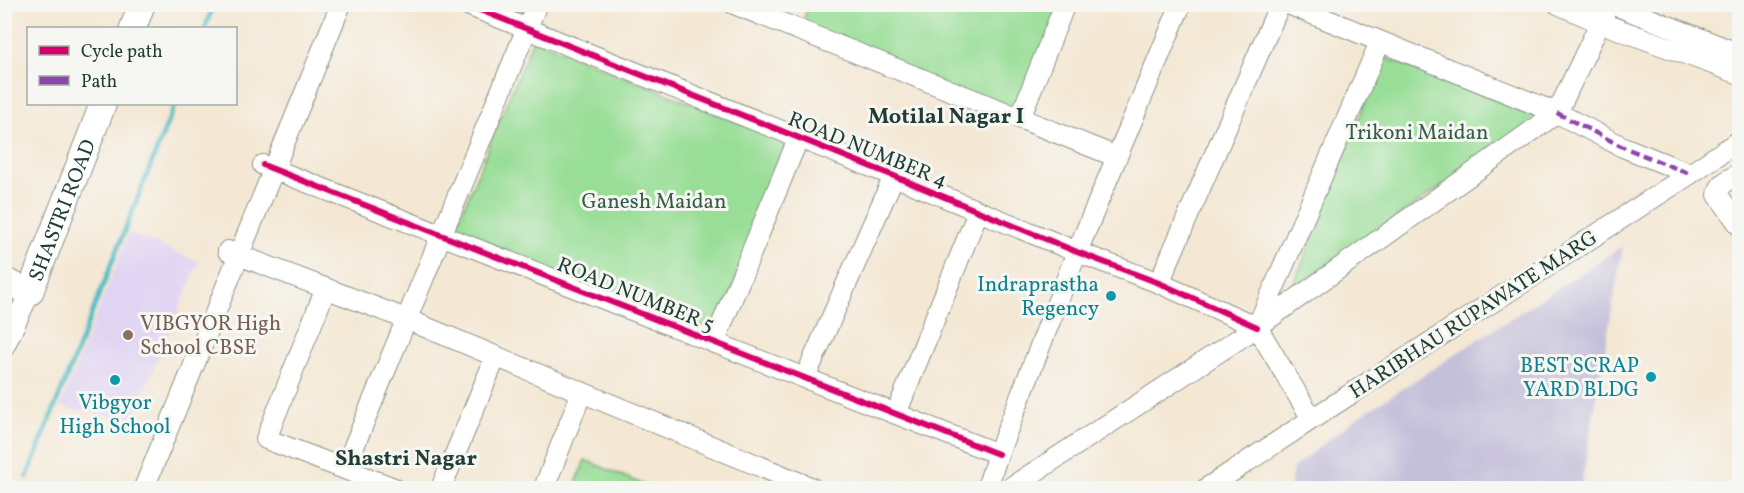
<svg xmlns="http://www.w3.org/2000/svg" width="1744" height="493" font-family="Vollkorn,serif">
	<rect width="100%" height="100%" fill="#f6f6f2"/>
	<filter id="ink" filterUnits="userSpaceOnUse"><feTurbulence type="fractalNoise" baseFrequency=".0167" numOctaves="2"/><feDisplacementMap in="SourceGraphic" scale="12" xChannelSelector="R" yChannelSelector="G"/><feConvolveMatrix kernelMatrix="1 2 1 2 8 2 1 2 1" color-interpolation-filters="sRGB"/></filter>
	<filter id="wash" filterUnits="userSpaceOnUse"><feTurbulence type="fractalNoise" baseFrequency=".008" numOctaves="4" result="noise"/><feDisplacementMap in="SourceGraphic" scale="24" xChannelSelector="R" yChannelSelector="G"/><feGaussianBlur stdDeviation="1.35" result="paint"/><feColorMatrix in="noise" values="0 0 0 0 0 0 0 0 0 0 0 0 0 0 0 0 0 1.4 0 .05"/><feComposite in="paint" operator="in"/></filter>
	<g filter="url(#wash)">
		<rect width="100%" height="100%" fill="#f4e7d3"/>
		<path fill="#e1d4f3" d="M 129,233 L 199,262 L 132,420 L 60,407 Z"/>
		<path fill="#c5c0da" d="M 1623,246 L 1581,487 L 1585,488 L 1290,488 L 1293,468 L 1355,419 Z"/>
		<path fill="#99de97" stroke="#5c8e66" stroke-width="1.5" d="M 495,5 L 530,5 L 525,17 Z
			M 809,5 L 1060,5 L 1015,117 L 799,30 Z
			M 533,39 L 788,143 L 713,342 L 455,229 Z
			M 1383,57 L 1548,120 L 1526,129 L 1292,289 Z
			M 585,460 L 651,488 L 574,488 Z"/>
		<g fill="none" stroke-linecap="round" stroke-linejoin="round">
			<path stroke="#4ebbc7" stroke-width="4.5" d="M 205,28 L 214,4
				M 27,477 L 175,104"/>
		</g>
	</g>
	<g filter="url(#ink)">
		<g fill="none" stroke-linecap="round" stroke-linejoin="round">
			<defs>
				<path id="minor" d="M 465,4 L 894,176 L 1077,252 L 1159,283 L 1257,327
					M 734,4 L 1117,157
					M 1288,4 L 1557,113 L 1623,147 L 1690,174
					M 1558,4 L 1601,23 L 1740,74
					M 1612,4 L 1740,54
					M 1020,118 L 1065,4
					M 263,165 L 998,454
					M 1740,173 C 1730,179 1719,183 1718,195 L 1740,226
					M 228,251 L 406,319 L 812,488
					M 1159,283 L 1280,4
					M 326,288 L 266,439 L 394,488
					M 1257,327 L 1380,42
					M 1257,327 L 1312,419
					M 714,343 L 798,139
					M 4,347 L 30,292
					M 805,378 L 894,176
					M 896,414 L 978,212
					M 345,468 L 537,4
					M 144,488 L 341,4
					M 441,488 L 496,356
					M 544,488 L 582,392
					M 987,488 L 998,454 L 1077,252 L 1181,4
					M 1010,488 L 1257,327 L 1557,113 L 1609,4
					M 1207,488 L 1312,419 L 1690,174 L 1740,140"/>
				<g id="major">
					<path d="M 133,28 L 142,4"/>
					<path id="s1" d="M 4,281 L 30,292 L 103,104"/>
				</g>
			</defs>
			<use href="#minor" stroke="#8a9284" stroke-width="22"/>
			<use href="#major" stroke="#8a9284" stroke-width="28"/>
			<use href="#minor" stroke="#fff" stroke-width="20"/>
			<use href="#major" stroke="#fff" stroke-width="26"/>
			<path stroke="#8e44ad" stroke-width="4.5" stroke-dasharray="9 4.5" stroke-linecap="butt" d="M 1557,113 L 1623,147 L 1690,174"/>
			<defs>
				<path id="cycleway" d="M 465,4 L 894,176 L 1077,252 L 1159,283 L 1257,327
					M 263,165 L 998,454"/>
			</defs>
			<use href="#cycleway" stroke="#f6f6f2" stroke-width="10"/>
			<use href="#cycleway" stroke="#d6006c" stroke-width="6"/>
		</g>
	</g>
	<g fill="#0f9aa8" stroke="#f6f6f2" stroke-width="2">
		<circle cx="1111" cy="296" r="6"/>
		<circle cx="1651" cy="377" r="6"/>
		<circle cx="115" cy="380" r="6"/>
	</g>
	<circle fill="#8d6e63" stroke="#f6f6f2" stroke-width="2" cx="128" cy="335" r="6"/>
	<g text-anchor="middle" stroke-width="6" stroke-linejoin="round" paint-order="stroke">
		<g font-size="21" fill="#375d48" stroke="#f6f6f2">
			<text x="1417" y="139">Trikoni Maidan</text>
			<text x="654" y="208">Ganesh Maidan</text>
		</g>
		<g font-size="21" fill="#1f3d34" stroke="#f6f6f2">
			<text transform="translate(868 149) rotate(22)" y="7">ROAD NUMBER 4</text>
			<text dy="7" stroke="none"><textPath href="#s1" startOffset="116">SHASTRI ROAD</textPath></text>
			<text transform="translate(636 294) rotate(22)" y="7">ROAD NUMBER 5</text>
			<text transform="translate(1473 314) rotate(-33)" y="7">HARIBHAU RUPAWATE MARG</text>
		</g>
		<g font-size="21" fill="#0d838f" stroke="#f6f6f2" text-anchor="end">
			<text x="1099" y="291">Indraprastha<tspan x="1099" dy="24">Regency</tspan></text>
			<text x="1639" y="372">BEST SCRAP<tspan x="1639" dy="24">YARD BLDG</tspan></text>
			<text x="115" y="409" text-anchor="middle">Vibgyor<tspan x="115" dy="24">High School</tspan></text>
		</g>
		<g font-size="21" fill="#785e54" stroke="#f6f6f2" text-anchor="start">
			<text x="140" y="330">VIBGYOR High<tspan x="140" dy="24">School CBSE</tspan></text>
		</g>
		<g font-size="22" font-weight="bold" fill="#1f3d34" stroke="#f6f6f2">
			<text x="946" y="123">Motilal Nagar I</text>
			<text x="406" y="465">Shastri Nagar</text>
		</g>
	</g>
	<rect width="1744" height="493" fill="none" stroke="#f6f6f2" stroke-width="24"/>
	<rect x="27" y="27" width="210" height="78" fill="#f6f6f2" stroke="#a0aca6" stroke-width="1.5"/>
	<rect x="39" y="46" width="30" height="9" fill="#d6006c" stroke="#a0aca6" stroke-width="1.5"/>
	<text x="81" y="57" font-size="18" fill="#1f3d34">Cycle path</text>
	<rect x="39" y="76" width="30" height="9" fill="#8e44ad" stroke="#a0aca6" stroke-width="1.5"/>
	<text x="81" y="87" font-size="18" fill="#1f3d34">Path</text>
</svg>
